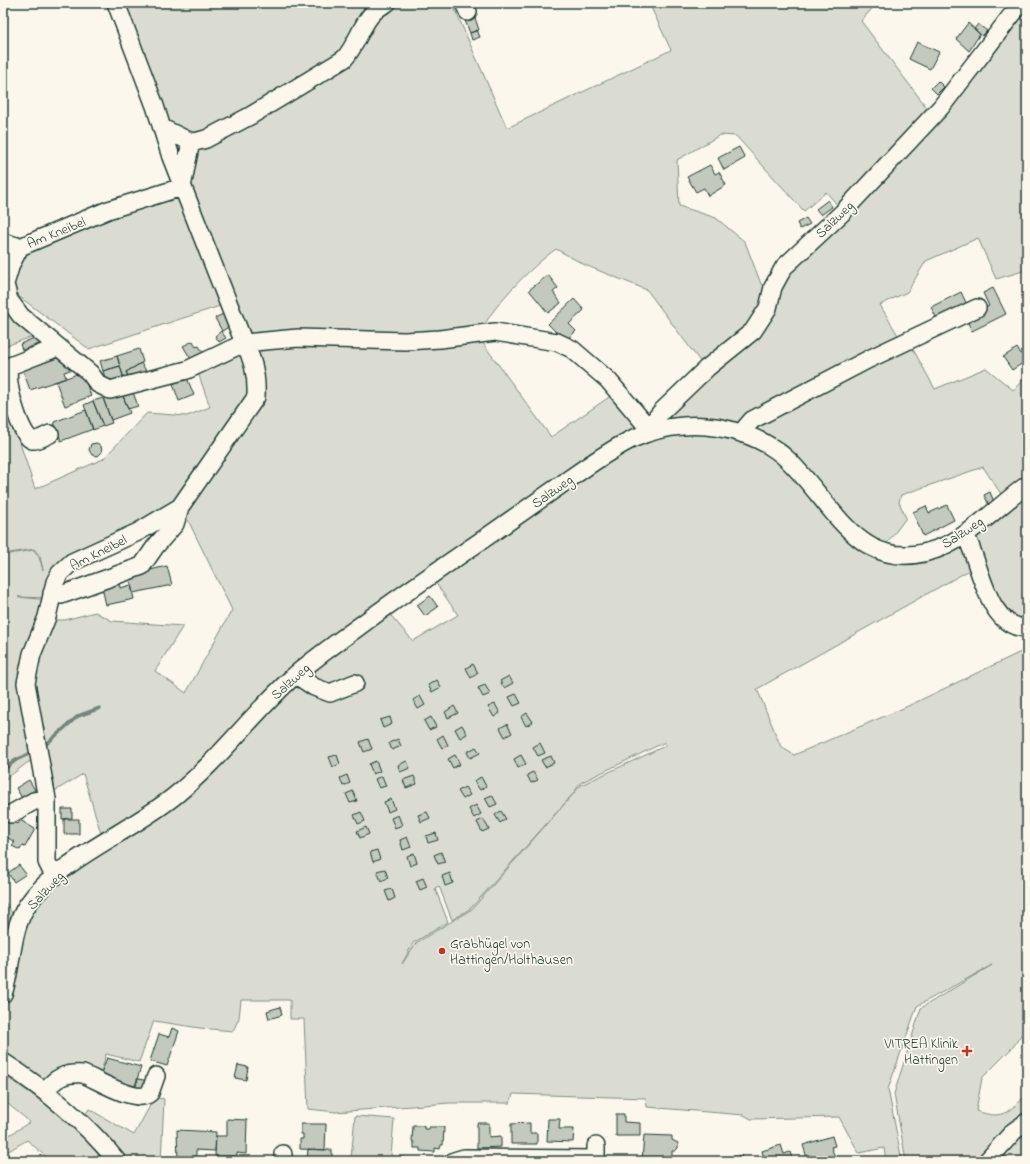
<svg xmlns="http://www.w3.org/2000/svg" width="1030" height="1164" font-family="'Indie Flower',sans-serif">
	<rect width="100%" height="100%" fill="#fbf7ec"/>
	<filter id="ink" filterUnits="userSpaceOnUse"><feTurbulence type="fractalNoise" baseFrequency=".025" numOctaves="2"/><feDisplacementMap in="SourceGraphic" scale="8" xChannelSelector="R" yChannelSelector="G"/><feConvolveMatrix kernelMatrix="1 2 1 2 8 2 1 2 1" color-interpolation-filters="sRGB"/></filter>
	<g filter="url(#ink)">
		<path fill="#dbdcd1" stroke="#7d8c82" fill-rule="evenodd" d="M 115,3 L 452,3 L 507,128 L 671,50 L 649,3 L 877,3 L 861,21 L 934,117 L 1027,3 L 1027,272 L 1023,271 L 996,279 L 978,238 L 926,261 L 907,292 L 880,305 L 902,342 L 734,429 L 656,425 L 754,331 L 776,288 L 842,210 L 826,192 L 804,211 L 736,136 L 720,135 L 677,160 L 679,206 L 716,218 L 745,242 L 761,284 L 771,288 L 766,307 L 705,368 L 647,290 L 585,265 L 556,249 C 533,265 485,312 479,338 L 551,437 L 615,393 L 640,428 L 385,603 L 198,769 L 103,840 L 83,774 L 48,795 L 28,691 L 48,620 L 65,620 L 95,612 L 112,621 L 183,626 L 155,671 L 186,693 L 232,610 L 184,512 L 259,398 L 189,196 L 187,161 L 206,138 L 172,133 Z
			M 182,193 L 226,304 L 89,349 L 9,289 L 22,249 Z
			M 3,290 L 37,335 L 3,347 Z
			M 909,342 L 935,389 L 986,368 L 1013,390 L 1027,376 L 1027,480 L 1003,497 L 983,467 L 901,495 L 899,502 L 906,518 L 879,554 L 966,540 L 975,567 L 757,689 L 781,747 L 794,755 L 908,706 L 1027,649 L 1027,1026 L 1013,1047 L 982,1078 L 976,1111 C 1004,1120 1006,1113 1027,1095 L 1027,1161 L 906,1161 L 894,1094 L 921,1008 L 992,965 L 917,1006 L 888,1089 L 902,1161 L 886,1161 L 884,1148 L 859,1153 L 839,1117 L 751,1119 L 744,1115 L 647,1107 L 646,1098 L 513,1094 L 510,1103 L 449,1103 L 336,1112 L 308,1109 L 304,1019 L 290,1019 L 290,1000 L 241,1000 L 239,1018 L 233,1031 L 200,1028 L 154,1021 L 139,1062 L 106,1054 L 100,1076 L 46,1082 L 3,1054 L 3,1008 L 12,983 L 16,953 L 33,906 L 58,881 L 86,861 L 261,713 L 387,611 L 413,641 L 458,615 L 433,579 L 634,438 L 752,422 ZM 665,742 L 665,746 L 581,785 L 472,909 L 416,943 L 402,964 L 413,943 L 448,922 L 435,888 L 439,886 L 452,920 L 471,908 L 574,793 L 580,783 Z
			M 242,352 L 251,398 L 175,505 L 86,549 L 49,598 L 18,597 L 49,600 L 30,654 L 37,758 L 27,763 L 3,781 L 3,555 L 34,550 L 39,557 L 43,570 L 40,556 L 34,549 L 3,554 L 3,391 L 35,489 L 103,459 L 147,413 L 187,416 L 210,407 L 197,370 Z
			M 1027,490 L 1027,626 L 1006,618 L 971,534 Z
			M 3,899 L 15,918 L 8,946 L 3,943 Z
			M 3,1075 C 42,1099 75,1126 104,1161 L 51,1161 L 27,1140 L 7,1152 L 3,1148 L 3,1139 L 30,1122 L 3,1100 Z
			M 152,1097 L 164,1099 L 161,1161 L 130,1161 L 85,1115 L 89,1109 L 134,1135 L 151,1104 Z
			M 355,1116 L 394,1119 L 391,1156 L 404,1157 L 404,1161 L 351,1159 Z"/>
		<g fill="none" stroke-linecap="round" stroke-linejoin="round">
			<path stroke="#74847b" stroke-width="3.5" d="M 43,747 L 78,716 L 100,708
				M 3,770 L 16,760 L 31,753"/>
		</g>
		<path fill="#c4c9be" stroke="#1f3d34" d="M 474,15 L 479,30 L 470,33 L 464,18 Z
			M 968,23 L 980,34 L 969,51 L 956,39 Z
			M 978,24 L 987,31 L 982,36 L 974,29 Z
			M 477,30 L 480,37 L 472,40 L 470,33 Z
			M 917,42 L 939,52 L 930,69 L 909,59 Z
			M 938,81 L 944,87 L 937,94 L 931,88 Z
			M 739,147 L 745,158 L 724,170 L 718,158 Z
			M 710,165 L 715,174 L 719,172 L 726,185 L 708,196 L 704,188 L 696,192 L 687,177 Z
			M 828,200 L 832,207 L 821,215 L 816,209 Z
			M 806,218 L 810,224 L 800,229 L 797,223 Z
			M 548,275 L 558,288 L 553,292 L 561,303 L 548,313 L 529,290 Z
			M 993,288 L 1006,314 L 972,331 L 965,317 L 989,306 L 983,293 Z
			M 961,292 L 968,307 L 938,321 L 931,307 Z
			M 574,299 L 584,310 L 569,324 L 576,331 L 565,341 L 548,324 Z
			M 225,313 L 232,325 L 222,331 L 215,318 Z
			M 221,331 L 226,338 L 219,342 L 215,336 Z
			M 39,336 L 42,343 L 22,350 L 20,344 Z
			M 193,341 L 196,347 L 199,346 L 206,357 L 194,364 L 183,346 Z
			M 1017,348 L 1026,361 L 1012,370 L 1003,357 Z
			M 139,349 L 143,362 L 126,372 L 129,378 L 124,379 L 117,356 Z
			M 63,356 L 76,368 L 64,372 L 66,378 L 30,390 L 23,370 Z
			M 117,356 L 120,366 L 103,371 L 100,361 Z
			M 141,363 L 147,372 L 131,381 L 126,372 Z
			M 120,366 L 124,379 L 107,384 L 103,371 Z
			M 82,372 L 91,396 L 65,406 L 56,382 Z
			M 187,378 L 194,395 L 179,401 L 173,384 Z
			M 131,387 L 138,406 L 128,409 L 121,391 Z
			M 121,391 L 130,413 L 111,420 L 103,398 Z
			M 103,398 L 112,423 L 103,426 L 93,401 Z
			M 93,401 L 103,426 L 93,430 L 84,405 Z
			M 86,410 L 93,429 L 61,441 L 54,422 Z
			M 97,443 L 101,446 L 102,452 L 98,456 L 92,455 L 89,450 L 91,444 Z
			M 990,492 L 994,502 L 989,505 L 984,495 Z
			M 947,505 L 954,520 L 923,536 L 913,512 L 926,506 L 929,513 Z
			M 167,566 L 172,585 L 133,593 L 129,575 Z
			M 118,579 L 120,588 L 131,585 L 134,599 L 106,605 L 101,583 Z
			M 430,596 L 438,607 L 425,616 L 417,605 Z
			M 473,664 L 478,673 L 471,678 L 466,668 Z
			M 509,676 L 513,683 L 504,688 L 500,681 Z
			M 437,680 L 441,687 L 432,692 L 428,685 Z
			M 485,685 L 490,694 L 483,697 L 478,688 Z
			M 516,694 L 521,703 L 514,706 L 509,697 Z
			M 420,696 L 425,705 L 418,709 L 413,700 Z
			M 495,704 L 500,713 L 494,717 L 488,707 Z
			M 454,706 L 458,713 L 448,718 L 445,712 Z
			M 527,713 L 533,722 L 526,726 L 521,717 Z
			M 390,717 L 392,724 L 383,728 L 380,720 Z
			M 431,717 L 436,727 L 429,730 L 424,721 Z
			M 507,724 L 512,733 L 505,737 L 500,728 Z
			M 462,725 L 467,734 L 460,738 L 455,729 Z
			M 443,735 L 448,745 L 442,748 L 437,739 Z
			M 368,739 L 372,749 L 364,752 L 360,742 Z
			M 398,739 L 401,746 L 392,750 L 389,743 Z
			M 540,743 L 545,753 L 538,756 L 533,747 Z
			M 476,747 L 480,753 L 470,758 L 467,752 Z
			M 337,755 L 340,764 L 333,767 L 329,757 Z
			M 455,755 L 460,764 L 453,768 L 448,759 Z
			M 521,755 L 526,764 L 518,768 L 514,759 Z
			M 551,756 L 554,763 L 545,767 L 541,760 Z
			M 376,761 L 380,771 L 373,774 L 369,764 Z
			M 407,761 L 410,768 L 400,772 L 398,765 Z
			M 533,772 L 538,780 L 531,783 L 527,775 Z
			M 347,775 L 350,783 L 343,786 L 340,778 Z
			M 382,776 L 386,786 L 379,788 L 375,779 Z
			M 414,776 L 417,784 L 406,788 L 403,780 Z
			M 481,777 L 486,786 L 480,790 L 474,781 Z
			M 29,780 L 35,790 L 22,798 L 16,788 Z
			M 465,787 L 470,795 L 463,799 L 458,791 Z
			M 353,791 L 357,801 L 350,803 L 346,794 Z
			M 492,795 L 497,804 L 490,807 L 485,798 Z
			M 391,799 L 395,809 L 388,812 L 384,802 Z
			M 476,805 L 481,814 L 474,818 L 469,809 Z
			M 62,809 L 72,809 L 72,818 L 62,819 Z
			M 501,811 L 506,819 L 500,823 L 495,815 Z
			M 361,812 L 365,821 L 358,824 L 354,815 Z
			M 427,812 L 430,818 L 421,822 L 418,815 Z
			M 3,815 L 18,824 L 20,820 L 35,829 L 25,847 L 22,846 L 20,850 L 12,846 L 15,842 L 3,835 Z
			M 398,815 L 402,825 L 395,828 L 391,818 Z
			M 64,819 L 79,819 L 79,834 L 64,834 Z
			M 483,819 L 489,829 L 482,832 L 477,822 Z
			M 366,827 L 369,834 L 360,838 L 357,831 Z
			M 436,833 L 438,840 L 428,843 L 426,836 Z
			M 407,837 L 411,847 L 403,850 L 400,840 Z
			M 377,850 L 380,859 L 373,862 L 370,852 Z
			M 441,852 L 445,862 L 438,864 L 434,855 Z
			M 414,853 L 417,863 L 410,866 L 407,856 Z
			M 19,865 L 26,874 L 14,882 L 8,873 Z
			M 385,869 L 388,878 L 381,881 L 377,871 Z
			M 450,873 L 453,883 L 445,886 L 442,876 Z
			M 423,878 L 427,887 L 420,890 L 416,881 Z
			M 392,889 L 395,898 L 389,901 L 385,891 Z
			M 280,1007 L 282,1015 L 269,1019 L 267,1011 Z
			M 172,1028 L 179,1031 L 167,1066 L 150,1061 L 159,1034 L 169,1037 Z
			M 107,1058 L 141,1067 L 135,1086 L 100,1076 Z
			M 238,1065 L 248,1067 L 246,1080 L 235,1078 Z
			M 138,1079 L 149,1081 L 146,1092 L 135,1089 Z
			M 616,1114 L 624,1114 L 624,1122 L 640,1123 L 640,1136 L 616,1136 Z
			M 227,1119 L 247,1120 L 246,1154 L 237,1153 L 237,1156 L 215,1156 L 216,1136 L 227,1136 Z
			M 548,1119 L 560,1119 L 559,1129 L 574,1129 L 573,1142 L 547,1141 Z
			M 477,1123 L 489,1123 L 489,1137 L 501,1136 L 501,1147 L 477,1148 Z
			M 530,1123 L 530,1133 L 537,1133 L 537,1144 L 511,1144 L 511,1124 Z
			M 301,1124 L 326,1124 L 325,1150 L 300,1149 L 300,1139 L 303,1139 L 303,1134 L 301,1134 Z
			M 413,1126 L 424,1126 L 424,1129 L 429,1129 L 429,1127 L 444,1127 L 443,1145 L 441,1145 L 440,1149 L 435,1148 L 435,1152 L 420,1151 L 420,1148 L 414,1148 L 414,1142 L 412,1141 Z
			M 177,1130 L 216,1132 L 215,1151 L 196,1150 L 196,1157 L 200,1157 L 200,1161 L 178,1161 Z
			M 644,1135 L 672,1136 L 672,1140 L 678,1143 L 678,1148 L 675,1151 L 672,1151 L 672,1156 L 664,1156 L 664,1160 L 642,1161 Z
			M 832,1136 L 835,1146 L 831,1147 L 835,1157 L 822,1161 L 810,1161 L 809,1157 L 807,1158 L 803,1145 Z
			M 781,1145 L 784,1154 L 790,1152 L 793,1161 L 765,1161 L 762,1151 Z
			M 308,1149 L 332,1150 L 332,1161 L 307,1161 Z
			M 741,1155 L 743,1161 L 723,1161 L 722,1160 Z"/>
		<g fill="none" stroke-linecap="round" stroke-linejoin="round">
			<defs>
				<path id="minor" d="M 464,3 L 468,12
					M 162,128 L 189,141 L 195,142 L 206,139 L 250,116 L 344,59 C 361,40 362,14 387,3
					M 191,141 L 182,187 L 108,210 L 20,247 L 11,264 L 5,284 L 9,300 L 21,316 L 90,373 L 98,384 L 110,390 L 187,370 L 244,343 L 298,338 L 405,341 L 440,339 L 495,332 L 557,342 L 572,349 L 608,380 L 651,431
					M 3,242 L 20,247
					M 651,431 L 654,421 L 661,412 L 707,368 L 753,331 L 768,308 L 773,287 L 784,267 L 842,213 L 941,107 L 1021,3
					M 50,434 C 45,436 38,441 32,440 C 20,436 3,377 10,366 L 51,350 L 55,345
					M 743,434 L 746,427 L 752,420 L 869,359 L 977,308
					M 965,534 C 981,563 986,628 1027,628
					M 52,593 L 61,595 L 142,566 L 155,547 L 175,524 L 180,507
					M 296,675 L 314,687 L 330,693 L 355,683
					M 11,814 L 34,801 L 47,799
					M 54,876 L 47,862 L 47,799 L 26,683 L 32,654 L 47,617 L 55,582 L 60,573 L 72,562 L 138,532 L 180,507 L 256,397 C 257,377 254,360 244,343 L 171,157 L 155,106 L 116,3
					M 3,994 C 13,965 10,930 28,904 C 59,859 133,831 177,794 C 220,759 253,713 294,676 C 314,659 336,643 357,628 C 400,596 444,566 488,536 C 514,518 539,500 565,482 C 586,467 608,451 632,439 C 648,432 665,427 683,426 C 719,423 762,435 788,460 C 837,507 862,583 947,545 C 974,532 1002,503 1027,485
					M 3,1062 C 45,1089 85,1122 117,1161
					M 45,1091 C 56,1077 65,1073 83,1074 C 98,1080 137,1105 150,1093 L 156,1076
					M 283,1161 L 283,1154
					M 454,1161 L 464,1158 L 596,1159 L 596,1146
					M 987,1161 L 1014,1131 L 1027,1122"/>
			</defs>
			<use href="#minor" stroke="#1f3d34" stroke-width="20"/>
			<use href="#minor" stroke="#fbf7ec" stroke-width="17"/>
		</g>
	</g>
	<g fill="#c8321e" stroke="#fbf7ec" stroke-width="1.5">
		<circle cx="442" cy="951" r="4"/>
		<path d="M965 1045h4v4h4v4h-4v4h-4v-4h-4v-4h4z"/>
	</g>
	<g text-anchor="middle" stroke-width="3.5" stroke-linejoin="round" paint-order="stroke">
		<g font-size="14" fill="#1f3d34" stroke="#fbf7ec">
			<text transform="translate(834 219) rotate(-44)" y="5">Salzweg</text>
			<text transform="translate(56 232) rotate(-22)" y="5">Am Kneibel</text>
			<text transform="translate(552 491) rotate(-35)" y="5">Salzweg</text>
			<text transform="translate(962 532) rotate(-33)" y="5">Salzweg</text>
			<text transform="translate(98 552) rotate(-27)" y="5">Am Kneibel</text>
			<text transform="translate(290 681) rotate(-42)" y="5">Salzweg</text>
			<text transform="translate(45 890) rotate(-47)" y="5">Salzweg</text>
		</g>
		<g font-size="14" fill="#1f3d34" stroke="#fbf7ec" text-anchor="start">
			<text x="450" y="948">Grabhügel von<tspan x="450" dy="16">Hattingen/Holthausen</tspan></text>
			<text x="958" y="1048" text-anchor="end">VITREA Klinik<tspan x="958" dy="16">Hattingen</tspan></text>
		</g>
	</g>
	<rect width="1030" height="1164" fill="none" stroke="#fbf7ec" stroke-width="16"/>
	<rect x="8" y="8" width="1014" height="1148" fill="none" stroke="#1f3d34" stroke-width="1.5" filter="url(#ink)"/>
</svg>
